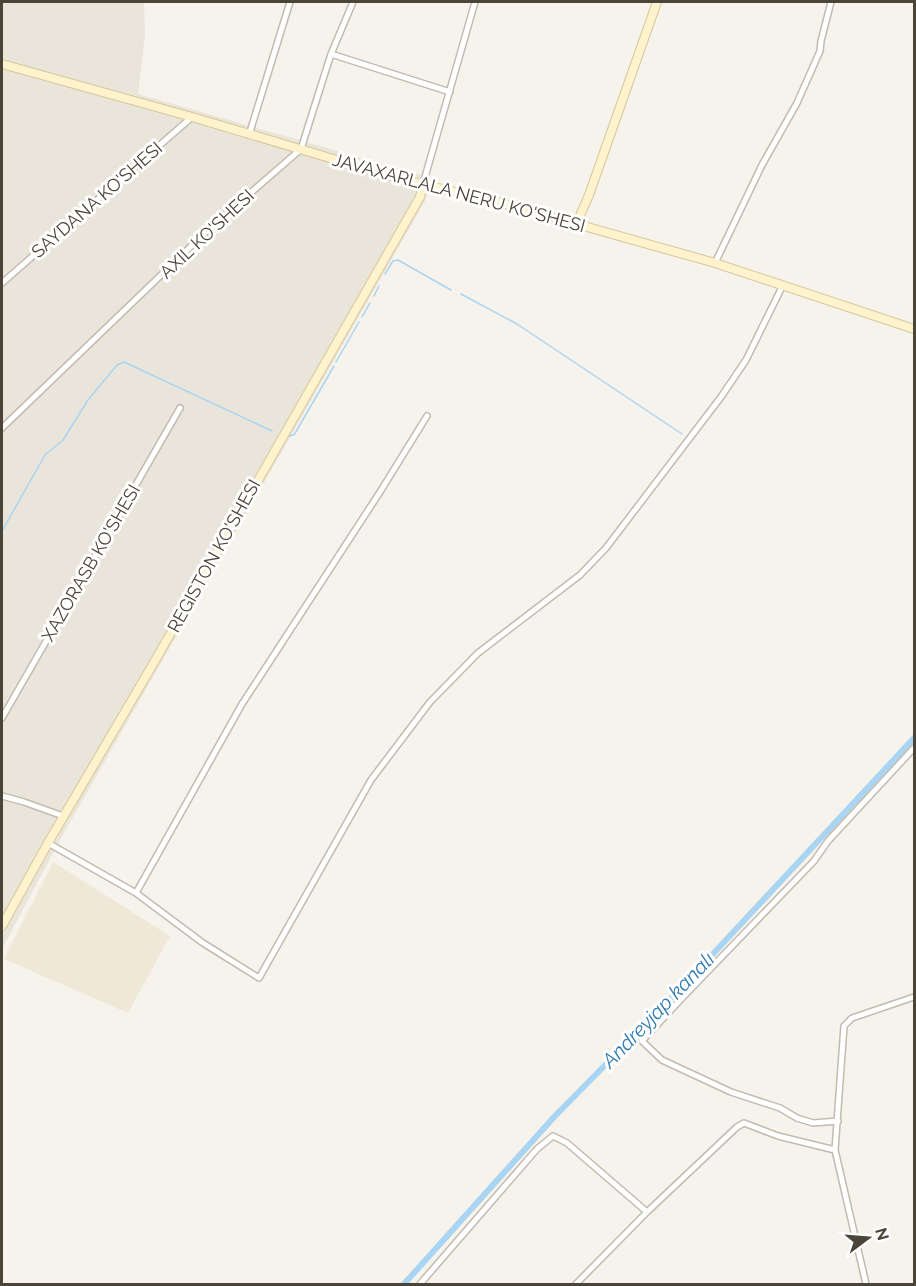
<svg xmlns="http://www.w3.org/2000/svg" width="916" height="1286" font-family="Raleway,sans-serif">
	<rect width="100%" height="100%" fill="#f6f3ec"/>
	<path fill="#eae5da" d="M 2,2 L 144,2 L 145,34 L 138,94 L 432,178 L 425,201 L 61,838 L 2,949 Z"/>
	<path fill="#efe8d6" d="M 53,862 L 170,936 L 128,1013 L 4,959 Z"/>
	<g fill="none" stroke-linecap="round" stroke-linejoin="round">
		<path stroke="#a9d4f2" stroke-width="1.5" d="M 385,274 L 393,261 L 398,260 L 451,290
			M 461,294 L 517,324 L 682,434
			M 374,296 L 379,286
			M 362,317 L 370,303
			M 336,362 L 359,322
			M 288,436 L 294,435 L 334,366
			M 2,531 L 45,455 L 63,440 L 88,400 L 117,365 L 124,362 L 272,431"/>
		<path stroke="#a9d4f2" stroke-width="6" d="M 404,1284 L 554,1117 L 686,983 L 914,738"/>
		<defs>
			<path id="street" d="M 331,54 L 450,92
				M 249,135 L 290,2
				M 423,184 L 475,2
				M 715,263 L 762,165 L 797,103 L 820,51 L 821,41 L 831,2
				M 2,283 L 192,117
				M 2,428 L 209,229 L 301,149 L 331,54 L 353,2
				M 2,718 L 180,408
				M 2,796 L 24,802 L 63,816
				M 48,843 L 136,893 L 203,943 L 259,978 L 371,780 L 430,702 L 478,653 L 580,575 L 606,548 L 721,397 L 746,360 L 783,285
				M 136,893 L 242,704 L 380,492 L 427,416
				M 838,1121 L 813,1123 L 797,1118 L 780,1108 L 731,1092 L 662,1060 L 642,1041 L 683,997 L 814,861 L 828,841 L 914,748
				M 835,1150 L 844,1026 L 852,1018 L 914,997
				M 420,1284 L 537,1149 L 553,1136 L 567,1143 L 647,1212
				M 576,1284 L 647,1212 L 737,1127 L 744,1123 L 778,1136 L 835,1150 L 866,1284"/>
			<path id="secondary" d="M 2,64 L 192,117 L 404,180 L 502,203 L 715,263 L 914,329
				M 576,225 L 589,195 L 657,2
				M 2,926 L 48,843 L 156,659 L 420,197 L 423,184"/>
		</defs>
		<use href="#street" stroke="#c2bbae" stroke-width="8"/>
		<use href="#secondary" stroke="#d6c79b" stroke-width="10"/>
		<use href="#street" stroke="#fff" stroke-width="5"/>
		<use href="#secondary" stroke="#fff3cd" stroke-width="8"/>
	</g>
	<g text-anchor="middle" stroke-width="6" stroke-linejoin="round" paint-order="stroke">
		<g font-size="18" fill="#4b4439" stroke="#fff">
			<text transform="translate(459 193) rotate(15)" y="6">JAVAXARLALA NERU KO'SHESI</text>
			<text transform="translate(97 200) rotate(-41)" y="6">SAYDANA KO'SHESI</text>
			<text transform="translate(207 234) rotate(-43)" y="6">AXIL KO'SHESI</text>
			<text transform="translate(214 556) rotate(-61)" y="6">REGISTON KO'SHESI</text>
			<text transform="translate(91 563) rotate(-60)" y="6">XAZORASB KO'SHESI</text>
		</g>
		<g font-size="20" font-style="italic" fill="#2e7ab2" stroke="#fff">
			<text transform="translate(658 1010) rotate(-46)" y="7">Andreyjap kanalı</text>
		</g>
	</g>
	<rect width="916" height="1286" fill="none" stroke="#4b4439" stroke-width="6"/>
	<g transform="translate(868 1238) rotate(74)" stroke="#ffffff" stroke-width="4.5" paint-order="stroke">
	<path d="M0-4.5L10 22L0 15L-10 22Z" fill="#4b4439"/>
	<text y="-9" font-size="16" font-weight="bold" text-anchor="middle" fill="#4b4439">N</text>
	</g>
</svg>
